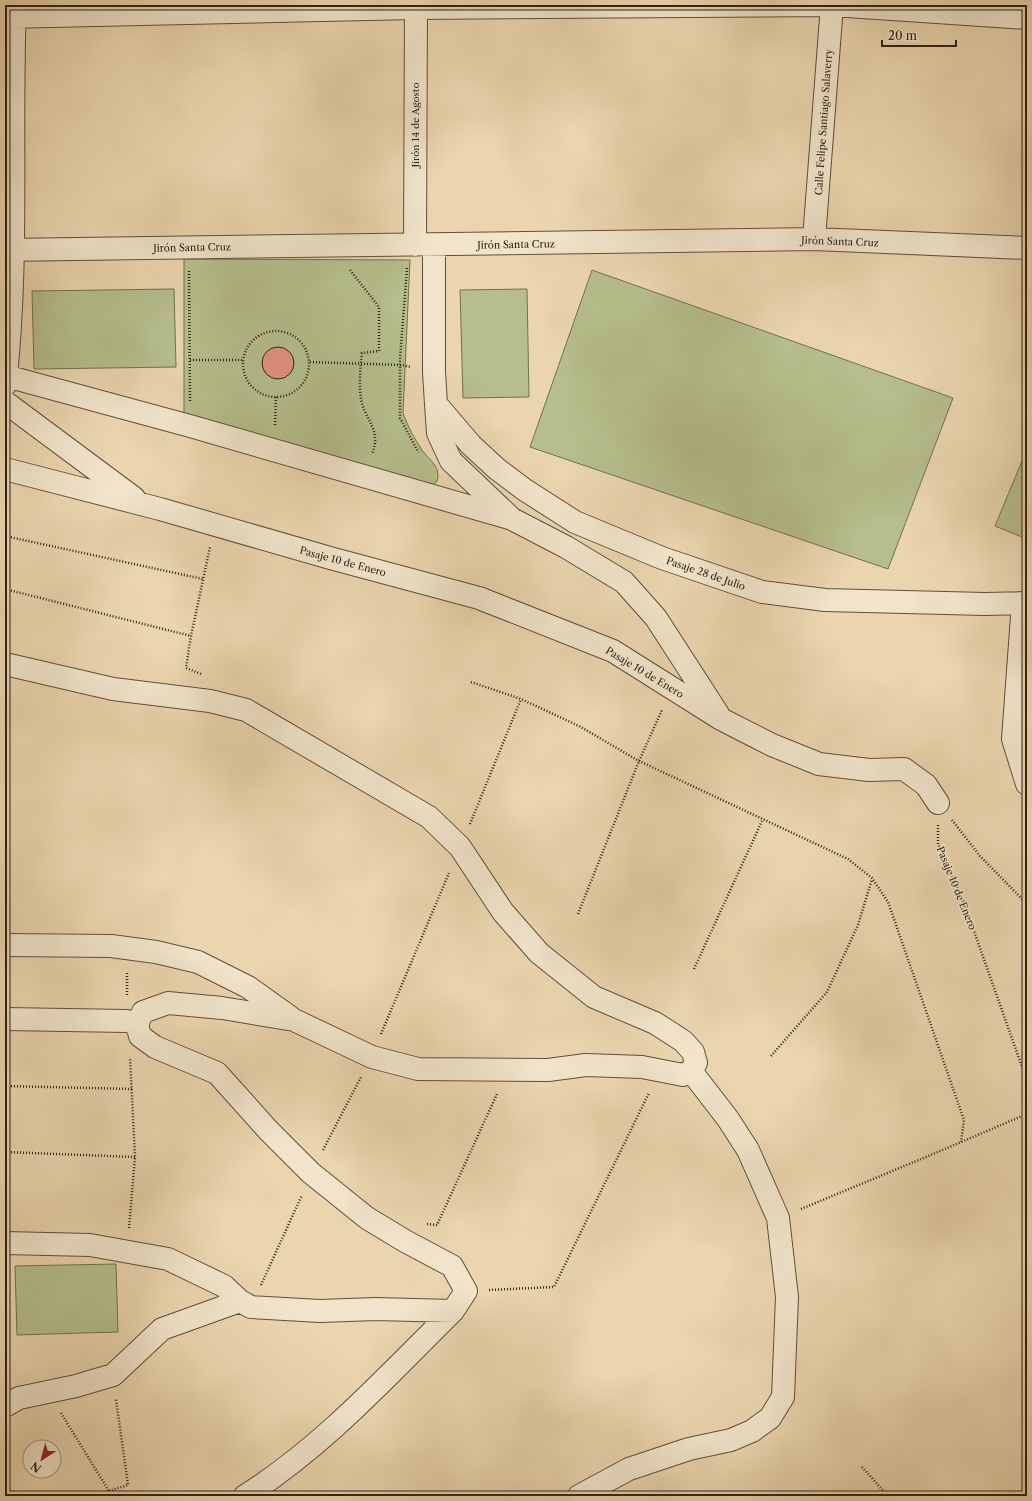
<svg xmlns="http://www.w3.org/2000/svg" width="1032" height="1501" font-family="'Libre Caslon Text',serif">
	<rect width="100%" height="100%" fill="#ead5ae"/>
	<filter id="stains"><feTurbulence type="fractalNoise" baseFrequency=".005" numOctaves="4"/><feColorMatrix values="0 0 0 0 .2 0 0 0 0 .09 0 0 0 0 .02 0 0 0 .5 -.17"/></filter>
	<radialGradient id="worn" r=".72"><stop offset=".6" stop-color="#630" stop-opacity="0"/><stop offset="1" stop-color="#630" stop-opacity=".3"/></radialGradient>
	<path fill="#b5be8c" stroke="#717052" d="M 184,259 L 410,260 L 403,413 C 408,427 414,438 422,450 C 427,458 439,465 438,476 C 438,482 434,485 429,488 L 184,420 Z
		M 592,270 L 953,398 L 888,569 L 530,447 Z
		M 174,289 L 176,367 L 34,369 L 32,291 Z
		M 527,289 L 529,397 L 463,398 L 460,290 Z
		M 1027,449 L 1027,539 L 995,526 Z
		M 116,1264 L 118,1332 L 17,1335 L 15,1266 Z"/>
	<path fill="#e19283" stroke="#2d2317" d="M262 363a16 16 0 1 1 32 0a16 16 0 1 1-32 0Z"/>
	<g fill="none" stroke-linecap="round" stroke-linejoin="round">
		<defs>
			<path id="street" d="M 5,17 L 415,8 L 832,5 L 1027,18
				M 814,239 L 832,5
				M 415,245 L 416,5
				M 434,245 L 434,372 L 436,404 L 438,433 L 451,461 L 512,519 L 566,547 L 624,582 L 656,618 L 718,714
				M 5,250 L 814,239 L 1027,248
				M 6,376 L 190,426 L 509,518
				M 5,385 C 19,259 10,132 15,5
				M 5,402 L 134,498
				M 436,404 L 471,445 L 497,469 L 525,490 L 575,522 L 662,558 L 762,592 L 825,600 L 985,604 L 1027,603
				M 5,469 L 160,509 L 330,558 L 479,598 L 613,651 L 721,719 L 772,745 L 819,764 L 869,770 L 904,769 L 926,785 L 938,803
				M 1023,603 L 1013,739 L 1027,784
				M 5,664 L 113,689 L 210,701 L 246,710 L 429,817 L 460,847 L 503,912 L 539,953 L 594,997 L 655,1023 L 683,1041 L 693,1052 L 696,1063 L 691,1071 L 683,1075 L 642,1067 L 586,1065 L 548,1070 L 418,1069 L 372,1057 L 294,1020 L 222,1008 L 168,1003 L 143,1012 L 137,1024 L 140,1036 L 155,1047 L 217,1073 L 268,1130 L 311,1173 L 367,1218 L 405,1241 L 452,1266 L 466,1291 L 453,1311 C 387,1376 324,1446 245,1496
				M 5,945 L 111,946 L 156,952 L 198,962 L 248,987 L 290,1017
				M 5,1019 L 127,1021 L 137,1024
				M 5,1243 L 90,1245 L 168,1259 L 224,1286 L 240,1301 L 251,1307 L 320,1311 L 376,1309 L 453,1311
				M 5,1406 L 19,1398 L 76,1386 L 113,1375 L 162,1329 L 240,1301
				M 579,1496 L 629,1469 L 689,1449 L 731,1440 L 752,1431 L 770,1418 L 783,1397 L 787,1297 L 778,1218 L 748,1150 L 728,1119 L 691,1071"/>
		</defs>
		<use href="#street" stroke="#5c503d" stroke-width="24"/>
		<path stroke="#2d2317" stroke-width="2.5" stroke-dasharray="1 2" stroke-linecap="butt" d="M 407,268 L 400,359 L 400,418 L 416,448 L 419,452
			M 350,270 L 379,307 L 379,351 L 362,353 C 360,368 359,384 361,399 C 365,421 382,429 372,454
			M 189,271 L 190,402
			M243 364a33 33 0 1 1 66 0a33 33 0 1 1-66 0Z
			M 190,360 L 242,360
			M 310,362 L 401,365 L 411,367
			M 275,425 L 276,397
			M 5,536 L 203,579
			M 5,589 L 191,636
			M 201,674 L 186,668 L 191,636 L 210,547
			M 471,682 L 521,699 L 579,726 L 639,761 L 848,859 L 872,878 L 888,902 L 964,1120 L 961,1142
			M 952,820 L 980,856 L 1027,904
			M 470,824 L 521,699
			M 938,825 L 938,844 L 963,900 L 1027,1081
			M 578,914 L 639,761 L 662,710
			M 694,969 L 763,819
			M 127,995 L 127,972
			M 381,1034 L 449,873
			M 771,1056 L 827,992 L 858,925 L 872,879
			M 5,1086 L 132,1089
			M 323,1150 L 361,1077
			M 5,1152 L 135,1157
			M 801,1209 L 926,1157 L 1027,1114
			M 427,1224 L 437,1225 L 497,1094
			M 129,1228 L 135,1157 L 130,1058
			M 261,1285 L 302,1195
			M 489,1290 L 554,1287 L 649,1093
			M 61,1413 L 112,1496
			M 862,1467 L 888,1496
			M 109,1491 L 128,1485 L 116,1399"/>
		<use href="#street" stroke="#f1e4ca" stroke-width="22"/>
	</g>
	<g text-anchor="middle" stroke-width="3.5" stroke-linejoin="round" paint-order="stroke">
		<g font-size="10" fill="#2d2317" stroke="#f1e4ca">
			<text transform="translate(823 122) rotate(-86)" y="4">Calle Felipe Santiago Salaverry</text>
			<text transform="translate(415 125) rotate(-90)" y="4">Jirón 14 de Agosto</text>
			<text transform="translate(840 241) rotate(2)" y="4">Jirón Santa Cruz</text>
			<text transform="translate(516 244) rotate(-1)" y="4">Jirón Santa Cruz</text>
			<text transform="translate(192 247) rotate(-1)" y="4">Jirón Santa Cruz</text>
			<text transform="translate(343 561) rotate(15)" y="4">Pasaje 10 de Enero</text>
			<text transform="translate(706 573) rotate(19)" y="4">Pasaje 28 de Julio</text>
			<text transform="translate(645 672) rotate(31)" y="4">Pasaje 10 de Enero</text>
			<text transform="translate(957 888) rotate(68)" y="4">Pasaje 10 de Enero</text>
		</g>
	</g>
	<rect width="1032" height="1501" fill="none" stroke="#ead5ae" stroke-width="20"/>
	<rect x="6" y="6" width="1020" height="1489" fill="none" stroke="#2d2317" stroke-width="2"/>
	<rect x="10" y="10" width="1012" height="1481" fill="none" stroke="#2d2317"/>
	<g transform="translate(42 1459) rotate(216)"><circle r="19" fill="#f1e4ca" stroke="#a39782"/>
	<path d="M0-3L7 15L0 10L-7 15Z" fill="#8f2418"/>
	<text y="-6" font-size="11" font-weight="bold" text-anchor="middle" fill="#2d2317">N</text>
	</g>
	<path d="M882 40v6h74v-6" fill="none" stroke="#2d2317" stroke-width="2"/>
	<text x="888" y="40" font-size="12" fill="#2d2317" stroke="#f1e4ca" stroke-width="3" paint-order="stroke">20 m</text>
	<rect width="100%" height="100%" filter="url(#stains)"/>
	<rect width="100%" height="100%" fill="url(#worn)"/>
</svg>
